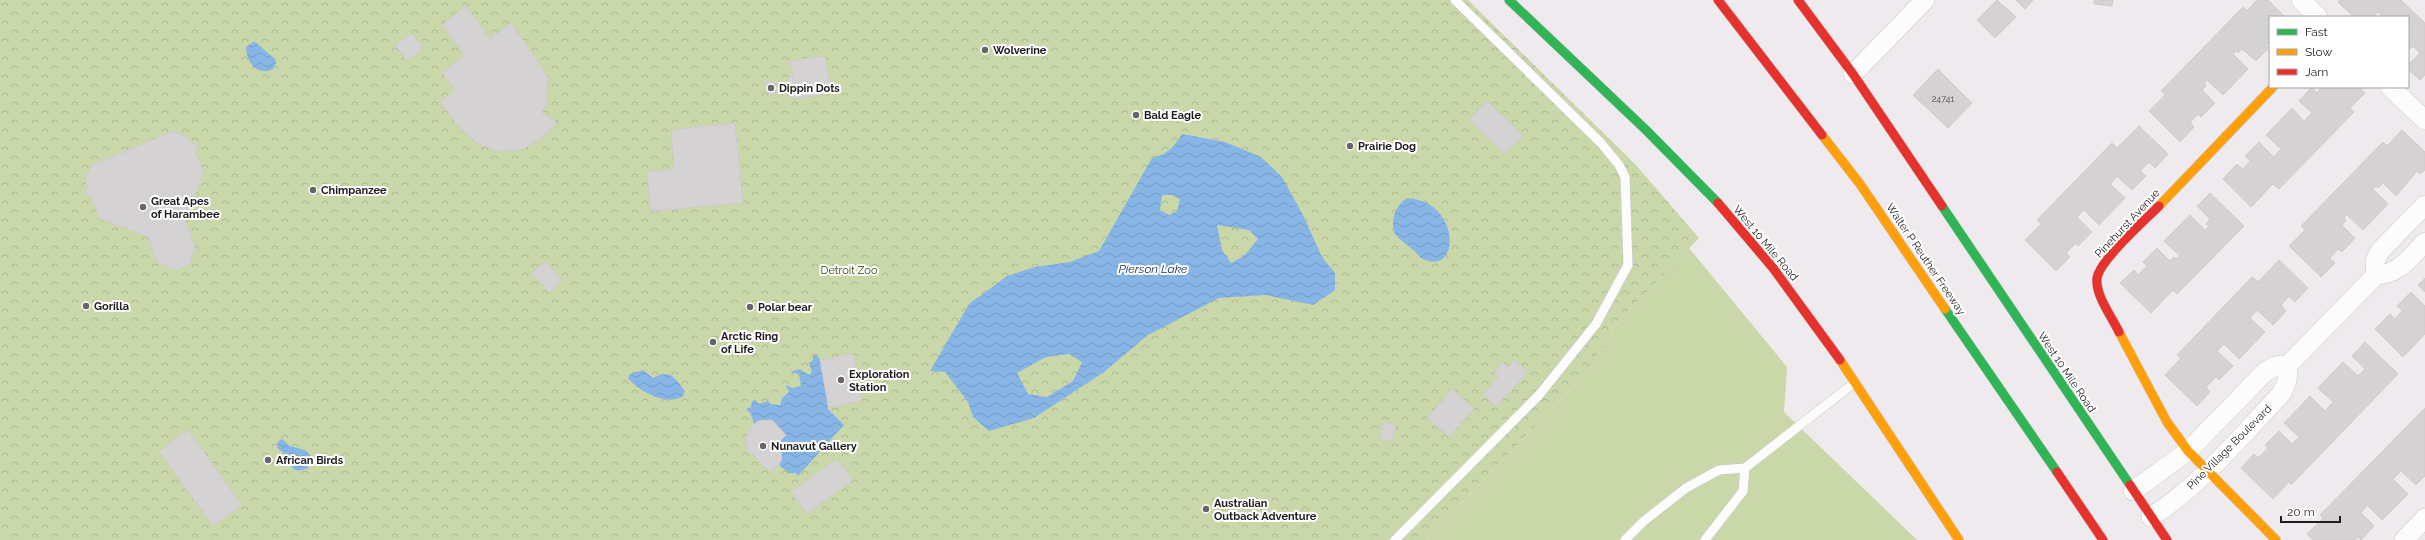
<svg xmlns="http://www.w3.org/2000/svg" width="2425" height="540" font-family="Raleway,sans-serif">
	<defs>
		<pattern id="park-crowns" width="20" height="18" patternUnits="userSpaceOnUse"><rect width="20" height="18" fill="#cad8a9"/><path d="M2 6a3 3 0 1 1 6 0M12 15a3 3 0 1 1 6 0" fill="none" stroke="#adb991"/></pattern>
		<pattern id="water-waves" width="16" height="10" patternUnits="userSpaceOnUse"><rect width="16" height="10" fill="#87b6e6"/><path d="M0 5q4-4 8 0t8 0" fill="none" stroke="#749cc5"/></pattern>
	</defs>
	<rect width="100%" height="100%" fill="#efeaee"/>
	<path fill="#cad8a9" d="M 1689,248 L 1787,367 L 1784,412 L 1917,540 L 1426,540 L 1590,369 L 1615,325 Z"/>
	<path fill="url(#park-crowns)" d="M 0,0 L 1468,0 L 1635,164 L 1699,238 L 1615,325 L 1590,369 L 1426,540 L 0,540 Z"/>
	<path fill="url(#water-waves)" fill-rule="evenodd" d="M 254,41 L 275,59 L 276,63 L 273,69 C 257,77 246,62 246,47 Z
		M 1182,134 L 1225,142 L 1261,157 L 1282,177 L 1303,215 L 1322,257 L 1335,273 L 1335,290 L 1313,305 L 1265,295 L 1219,298 L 1148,335 L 1104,372 L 1034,418 L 989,431 L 973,417 L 968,402 L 945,372 L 930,371 L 969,304 L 1007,276 L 1035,267 L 1070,262 L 1099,251 L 1152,158 C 1168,154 1174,147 1182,134 ZM 1162,195 L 1171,195 L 1180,199 L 1177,211 L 1169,215 L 1160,210 ZM 1217,225 L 1249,230 L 1258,239 L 1244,256 L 1231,263 L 1222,250 ZM 1069,354 L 1082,362 L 1073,381 L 1047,397 L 1028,394 L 1017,373 L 1046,357 Z
		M 1407,198 C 1461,201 1461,277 1423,259 C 1419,257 1416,252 1412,249 C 1405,243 1399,240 1394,232 C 1391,219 1395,206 1407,198 Z
		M 817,355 L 820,360 L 828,409 L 844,425 L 798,476 L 796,473 L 789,473 L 779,465 C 783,456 782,451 778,443 L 786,435 L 772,420 L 758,421 L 754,424 L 751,414 L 746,409 L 751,407 L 752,401 L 755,400 L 759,404 L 768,401 L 770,404 L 780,405 L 782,398 L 789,392 L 786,385 L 793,388 L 801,386 L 799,374 L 790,372 L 800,369 L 809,375 L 812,372 L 809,363 L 813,360 L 813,356 Z
		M 643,370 L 653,378 C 670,368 675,378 685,391 L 683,396 C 668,407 638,391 628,378 L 630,374 Z
		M 282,439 L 290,446 L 305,450 L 311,456 L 308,468 C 289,477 291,460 284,453 C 281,451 279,450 277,447 L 278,442 Z"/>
	<path fill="#d5d2d3" stroke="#cecbcc" d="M 1997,0 L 2016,17 L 1995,38 L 1977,20 Z
		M 2016,0 L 2033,0 L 2025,9 Z
		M 2094,0 L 2113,0 L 2112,6 L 2094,4 Z
		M 2257,0 L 2268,0 L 2285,17 L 2270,17 L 2270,42 L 2266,46 L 2269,48 L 2256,61 L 2242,49 L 2238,53 L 2236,51 L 2233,54 L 2248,69 L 2223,95 L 2207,80 L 2204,83 L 2206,86 L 2202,90 L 2215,103 L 2201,117 L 2198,114 L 2190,122 L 2194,127 L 2180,142 L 2149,111 L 2165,95 L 2161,91 L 2243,7 L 2247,11 Z
		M 2340,0 L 2401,0 L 2425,23 L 2425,75 L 2420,80 L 2408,69 L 2408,65 L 2420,53 L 2413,46 L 2408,51 L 2408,17 L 2383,17 L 2378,12 L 2373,17 L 2354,17 L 2338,2 Z
		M 466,6 L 490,39 L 511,23 L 542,67 L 548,79 L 547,103 L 542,113 L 557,122 L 541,139 L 520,150 L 497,151 L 476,143 L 460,128 L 440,102 L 455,90 L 442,73 L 465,56 L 442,25 Z
		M 412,33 L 423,49 L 407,61 L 395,45 Z
		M 825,56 L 831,93 L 792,99 L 788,77 L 793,77 L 790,61 Z
		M 1938,69 L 1972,103 L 1948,128 L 1913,95 Z
		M 773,81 L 776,93 L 769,95 L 766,82 Z
		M 2312,87 L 2317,93 L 2322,87 L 2359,87 L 2365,93 L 2350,108 L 2354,112 L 2279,189 L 2273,184 L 2251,207 L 2223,179 L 2237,164 L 2243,169 L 2250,161 L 2245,156 L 2259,142 L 2274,157 L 2281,149 L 2266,135 L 2292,108 L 2304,121 L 2312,113 L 2299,101 Z
		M 1487,101 L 1523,136 L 1504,154 L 1469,119 Z
		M 735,123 L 743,203 L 651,211 L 647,172 L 674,169 L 671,130 Z
		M 2139,126 L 2168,154 L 2155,168 L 2149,162 L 2140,171 L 2146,176 L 2132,190 L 2117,176 L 2110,184 L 2125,198 L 2099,225 L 2084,210 L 2077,217 L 2092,232 L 2078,246 L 2076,243 L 2066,253 L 2070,257 L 2056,271 L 2025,240 L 2041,224 L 2037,220 L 2112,143 L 2117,148 Z
		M 2402,130 L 2425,152 L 2425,170 L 2420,174 L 2417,171 L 2396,196 L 2383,183 L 2378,188 L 2376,186 L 2373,189 L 2388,204 L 2363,230 L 2347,215 L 2344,218 L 2346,221 L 2342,225 L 2355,238 L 2342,252 L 2338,249 L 2330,258 L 2335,263 L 2321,277 L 2289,246 L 2305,230 L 2301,226 L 2383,142 L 2387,146 Z
		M 173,131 L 188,138 L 191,143 L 198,144 L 195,152 L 204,172 L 185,221 L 195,246 L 189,265 L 177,270 L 157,263 L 148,237 L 99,218 L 91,196 L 84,194 L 88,187 L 85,181 L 91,166 Z
		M 2210,193 L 2244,226 L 2177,294 L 2173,290 L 2151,313 L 2120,283 L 2134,270 L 2138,275 L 2147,266 L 2143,262 L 2157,248 L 2170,261 L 2174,257 L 2176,259 L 2180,256 L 2164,241 L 2190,215 L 2205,230 L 2209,226 L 2206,224 L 2210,219 L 2197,206 Z
		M 2279,260 L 2308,288 L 2295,302 L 2289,296 L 2281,305 L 2286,311 L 2273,325 L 2257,310 L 2250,318 L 2265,332 L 2239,359 L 2224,344 L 2217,351 L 2233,366 L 2219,380 L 2216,377 L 2206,387 L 2210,392 L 2197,406 L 2165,375 L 2181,358 L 2177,355 L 2252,277 L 2258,282 Z
		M 546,261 L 562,281 L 549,292 L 532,273 Z
		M 2425,278 L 2425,292 L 2418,285 Z
		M 2411,292 L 2425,306 L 2425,334 L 2403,357 L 2375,329 L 2390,314 L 2395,319 L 2402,311 L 2397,306 Z
		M 2365,342 L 2398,374 L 2291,485 L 2289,482 L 2273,499 L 2241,468 L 2254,454 L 2258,458 L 2268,448 L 2265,445 L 2279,431 L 2292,444 L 2299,437 L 2284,423 L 2310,396 L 2325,411 L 2333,402 L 2318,388 L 2343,362 L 2358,376 L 2365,369 L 2352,356 Z
		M 853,354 L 862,401 L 829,407 L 820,360 Z
		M 1514,360 L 1528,372 L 1496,407 L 1483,394 L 1498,377 L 1494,373 L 1503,363 L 1508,367 Z
		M 1453,389 L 1474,409 L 1449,437 L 1427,418 Z
		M 2425,408 L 2425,476 L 2416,485 L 2401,471 L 2393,479 L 2408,494 L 2382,520 L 2367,505 L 2361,513 L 2374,526 L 2361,540 L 2358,537 L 2355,540 L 2313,540 L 2307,534 L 2323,518 L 2320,515 Z
		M 772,420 L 786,435 L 778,443 L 781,449 L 782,458 L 779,465 L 769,471 L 749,451 L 745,440 L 751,427 L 758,421 Z
		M 1383,422 L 1396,425 L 1392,441 L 1379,438 Z
		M 188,430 L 242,505 L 213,526 L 159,451 Z
		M 837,459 L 853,480 L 807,514 L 791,492 Z"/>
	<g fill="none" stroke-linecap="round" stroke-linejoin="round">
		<defs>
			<path id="lane" d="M 1395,540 L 1539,395 L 1596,324 L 1628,265 L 1625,177 L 1619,165 L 1601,143 L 1455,0
				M 1625,540 L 1644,521 L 1686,488 L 1719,470 L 1745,468 L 1854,383
				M 1705,540 L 1743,491 L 1745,468"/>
			<path id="street" d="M 2301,0 L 2318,17
				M 1853,74 L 1925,0
				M 2390,87 L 2425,120
				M 2376,275 L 2375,261 L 2380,251 L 2425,205
				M 2133,491 L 2188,451 L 2265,372 L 2275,366 L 2288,365 L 2376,275 C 2400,274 2409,258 2425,242
				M 2151,517 C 2201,485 2241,436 2282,393 L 2287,381 L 2288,365
				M 2404,540 L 2425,518"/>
			<path id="fast" d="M 1509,0 L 1646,130 L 1718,203
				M 1942,206 L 2130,485
				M 1945,309 L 2057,472"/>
			<path id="slow" d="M 1822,135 L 1860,184 L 1945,309
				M 2159,206 L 2273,87
				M 2119,332 L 2167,422 L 2188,451 L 2276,540
				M 1840,360 L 1959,540"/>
			<path id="jam" d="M 1718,0 L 1822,135
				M 1798,0 L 1853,74 L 1942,206
				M 1718,203 L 1773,268 L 1840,360
				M 2119,332 C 2112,317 2095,295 2097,278 C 2100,260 2144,221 2159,206
				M 2057,472 L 2103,540
				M 2130,485 L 2167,540"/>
		</defs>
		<use href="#lane" stroke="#c9c6c9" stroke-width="10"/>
		<use href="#street" stroke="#c9c6c9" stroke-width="20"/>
		<use href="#fast" stroke="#c9c6c9" stroke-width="10"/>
		<use href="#slow" stroke="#c9c6c9" stroke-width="10"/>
		<use href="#jam" stroke="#c9c6c9" stroke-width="10"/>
		<use href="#lane" stroke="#fdfcfc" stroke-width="9"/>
		<use href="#street" stroke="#fdfcfc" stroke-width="19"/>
		<use href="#fast" stroke="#30b455" stroke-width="9"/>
		<use href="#slow" stroke="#ff9f0a" stroke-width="9"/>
		<use href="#jam" stroke="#e5322d" stroke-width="9"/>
	</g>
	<g fill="#686467" stroke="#fff" stroke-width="1.5">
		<circle cx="985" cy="50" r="4"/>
		<circle cx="771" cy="88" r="4"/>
		<circle cx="1136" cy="115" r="4"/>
		<circle cx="1350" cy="146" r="4"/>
		<circle cx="313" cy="190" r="4"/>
		<circle cx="143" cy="207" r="4"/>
		<circle cx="86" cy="306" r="4"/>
		<circle cx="750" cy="307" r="4"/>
		<circle cx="713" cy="342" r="4"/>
		<circle cx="841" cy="380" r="4"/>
		<circle cx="763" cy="446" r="4"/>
		<circle cx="268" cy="460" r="4"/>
		<circle cx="1206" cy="509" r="4"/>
	</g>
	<g text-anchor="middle" stroke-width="4" stroke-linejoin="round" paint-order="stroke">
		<g font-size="9" fill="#4e4c4e">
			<text x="1943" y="102">24741</text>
		</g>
		<g font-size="11" font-weight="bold" fill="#1f1c1f" stroke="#fff" text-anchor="start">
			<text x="993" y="54">Wolverine</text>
			<text x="779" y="92">Dippin Dots</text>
			<text x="1144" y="119">Bald Eagle</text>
			<text x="1358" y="150">Prairie Dog</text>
			<text x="321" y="194">Chimpanzee</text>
			<text x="151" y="205">Great Apes<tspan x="151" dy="13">of Harambee</tspan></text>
			<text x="94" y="310">Gorilla</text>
			<text x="758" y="311">Polar bear</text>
			<text x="721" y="340">Arctic Ring<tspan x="721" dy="13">of Life</tspan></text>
			<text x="849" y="378">Exploration<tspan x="849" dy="13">Station</tspan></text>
			<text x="771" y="450">Nunavut Gallery</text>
			<text x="276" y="464">African Birds</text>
			<text x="1214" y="507">Australian<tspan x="1214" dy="13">Outback Adventure</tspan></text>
		</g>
		<g font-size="11" fill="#1f1c1f" stroke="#fff">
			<text transform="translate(2127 223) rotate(-47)" y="4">Pinehurst Avenue</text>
			<text transform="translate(1766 243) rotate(50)" y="4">West 10 Mile Road</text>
			<text transform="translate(1926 259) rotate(56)" y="4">Walter P Reuther Freeway</text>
			<text transform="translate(2067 372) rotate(56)" y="4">West 10 Mile Road</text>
			<text transform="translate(2229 447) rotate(-45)" y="4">Pine Village Boulevard</text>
		</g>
		<g font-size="11" fill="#354700" stroke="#fff">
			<text x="849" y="274">Detroit Zoo</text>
		</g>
		<g font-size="12" font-style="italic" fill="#0f2c47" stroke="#fff">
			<text x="1153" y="273">Pierson Lake</text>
		</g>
	</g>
	<rect x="2269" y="16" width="140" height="72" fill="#ffffff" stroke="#a5a4a5"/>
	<rect x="2277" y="29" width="20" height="6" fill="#30b455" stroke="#a5a4a5"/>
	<text x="2305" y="36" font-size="12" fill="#1f1c1f">Fast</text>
	<rect x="2277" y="49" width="20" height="6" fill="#ff9f0a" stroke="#a5a4a5"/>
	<text x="2305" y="56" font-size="12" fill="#1f1c1f">Slow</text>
	<rect x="2277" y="69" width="20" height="6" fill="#e5322d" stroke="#a5a4a5"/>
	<text x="2305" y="76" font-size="12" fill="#1f1c1f">Jam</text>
	<path d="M2281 516v6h59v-6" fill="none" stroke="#1f1c1f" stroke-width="2"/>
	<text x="2287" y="516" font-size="12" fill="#1f1c1f" stroke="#ffffff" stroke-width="3" paint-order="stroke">20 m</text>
</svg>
